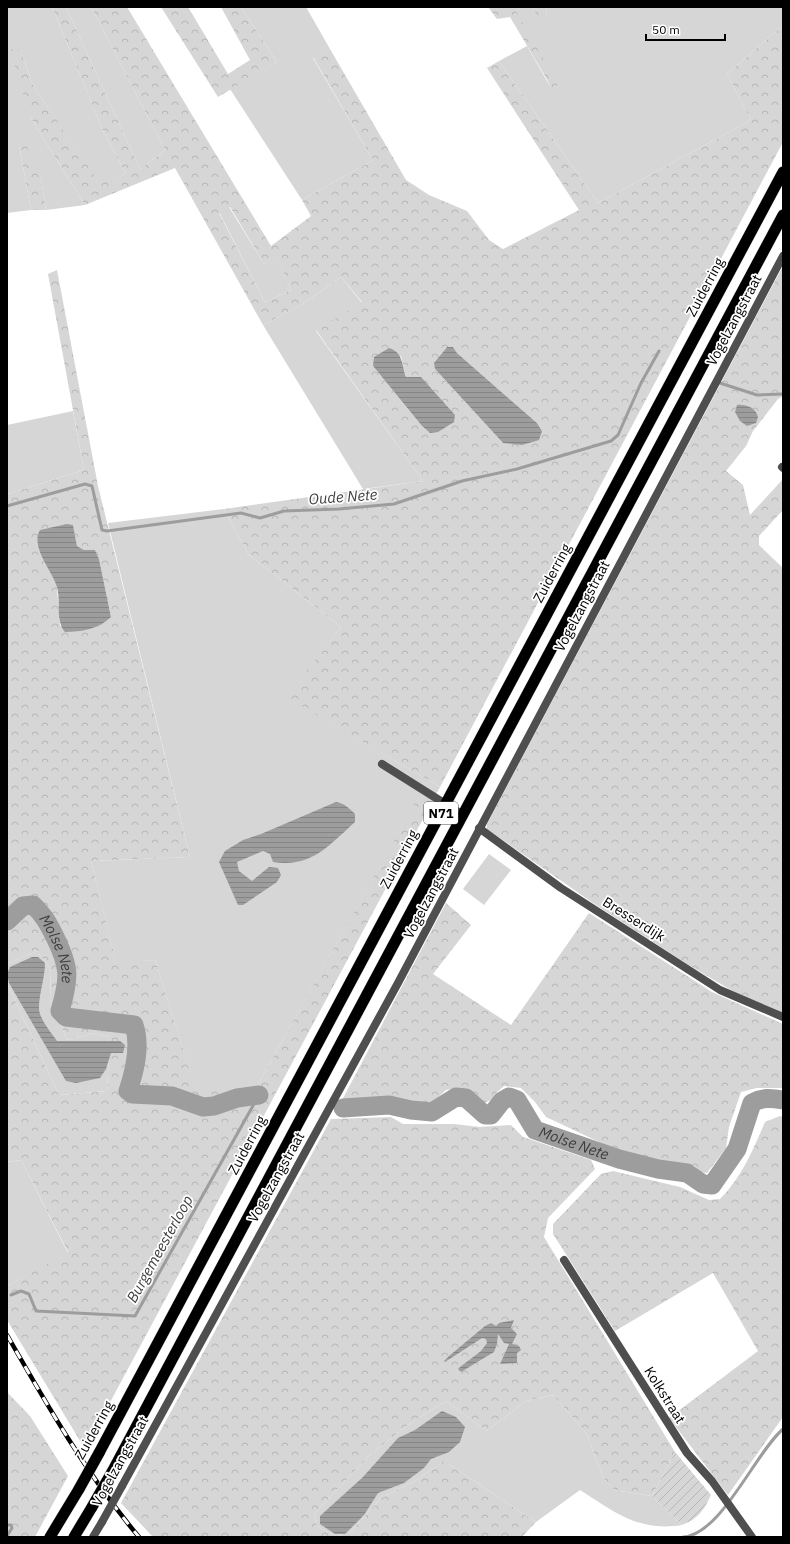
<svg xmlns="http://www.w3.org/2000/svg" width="790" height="1544" font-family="'IBM Plex Sans',sans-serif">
	<defs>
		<pattern id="forest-crowns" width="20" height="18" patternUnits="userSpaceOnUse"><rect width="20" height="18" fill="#d6d6d6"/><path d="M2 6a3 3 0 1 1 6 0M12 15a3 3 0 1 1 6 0" fill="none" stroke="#b6b6b6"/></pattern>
		<pattern id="garden-furrows" width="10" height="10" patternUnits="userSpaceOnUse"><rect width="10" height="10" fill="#d6d6d6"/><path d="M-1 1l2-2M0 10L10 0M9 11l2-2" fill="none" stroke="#b6b6b6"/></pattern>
		<pattern id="water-rules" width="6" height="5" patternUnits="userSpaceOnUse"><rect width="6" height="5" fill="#9d9d9d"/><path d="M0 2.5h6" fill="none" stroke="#858585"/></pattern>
	</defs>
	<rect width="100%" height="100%" fill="#fff"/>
	<path fill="#d6d6d6" d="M 7,7 L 52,7 L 104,133 L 126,174 L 100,185 L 33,85 L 21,51 L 30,117 L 85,205 L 46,210 L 41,177 L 19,145 L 31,210 L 7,213 Z
		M 66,7 L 91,7 L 165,150 L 140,169 Z
		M 241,7 L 306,7 L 330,49 L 313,58 L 373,160 L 302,200 L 230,89 L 277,62 Z
		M 523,7 L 533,7 L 538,18 L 547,15 L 546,7 L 783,7 L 783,25 L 727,74 L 751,120 L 598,203 L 499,61 L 527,46 L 551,88 L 516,11 Z
		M 229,207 L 264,264 L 277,256 L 291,290 L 265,302 L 219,212 Z
		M 341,277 L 362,303 L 316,331 L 423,481 L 363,489 L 263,325 L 303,304 Z
		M 73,411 L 84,470 L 7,494 L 7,425 Z
		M 224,509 L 248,554 L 341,627 L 287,697 L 440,787 L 430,806 L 417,800 L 257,1086 L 197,1093 L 155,960 L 116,963 L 91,861 L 190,857 L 108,523 Z
		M 489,854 L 511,870 L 484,905 L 463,889 Z
		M 37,951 L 51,970 L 50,1000 L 67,1040 L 94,1033 L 110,1037 L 107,1091 L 59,1095 L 7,983 L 7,964 Z
		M 21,1160 L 68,1253 L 7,1286 L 7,1162 Z
		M 553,1395 L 586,1433 L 603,1477 L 614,1490 L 652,1496 L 682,1525 C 638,1532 615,1512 580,1490 L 536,1522 L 444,1461 L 415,1481 L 381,1498 L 346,1537 L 329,1533 L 317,1526 L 314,1514 L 371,1454 L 408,1425 L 446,1401 L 487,1431 L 526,1401 Z"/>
	<path fill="url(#forest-crowns)" fill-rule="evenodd" d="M 52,7 L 66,7 L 140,169 L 165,150 L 91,7 L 127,7 L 271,246 L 311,216 L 302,200 L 373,160 L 313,57 L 330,49 L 406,180 L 429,195 L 467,211 L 489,240 L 503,249 L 579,210 L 487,68 L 499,61 L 598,203 L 751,120 L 727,74 L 783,25 L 783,142 L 440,787 L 286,697 L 341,627 L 248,554 L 224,509 L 423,481 L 316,330 L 362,302 L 341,277 L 303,304 L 263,325 L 175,168 L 85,205 L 30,117 L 10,49 L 21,51 L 33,85 L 100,184 L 126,174 L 104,133 ZM 230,207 L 264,264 L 277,257 L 291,290 L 265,302 L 219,213 ZM 447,347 L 453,347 L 457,353 L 537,423 L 542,431 L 503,443 L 435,369 L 441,354 ZM 401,356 L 406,377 L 430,433 L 422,426 L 373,366 Z
		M 161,7 L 188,7 L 228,74 L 250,60 L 221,7 L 241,7 L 277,62 L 218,97 Z
		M 488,7 L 523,7 L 516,11 L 558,85 L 552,88 L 510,17 L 497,19 Z
		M 533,7 L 546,7 L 547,15 L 538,19 Z
		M 19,145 L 26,145 L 41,177 L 46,210 L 31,210 Z
		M 783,266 L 783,396 L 778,399 L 753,431 L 746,446 L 726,471 L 743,485 L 750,515 L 783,479 L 783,510 L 759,536 L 759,545 L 783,568 L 783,1013 L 736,993 L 687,964 L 593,903 L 487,829 L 487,824 Z
		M 57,270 L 98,486 L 190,857 L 91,861 L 116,962 L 155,960 L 197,1092 L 257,1086 L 417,799 L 430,806 L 85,1449 L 7,1320 L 7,1286 L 68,1252 L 21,1160 L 7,1162 L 7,983 L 59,1095 L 107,1091 L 110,1037 L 94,1033 L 67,1040 L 50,1000 L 51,970 L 37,951 L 7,964 L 7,494 L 84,470 L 48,274 ZM 73,526 L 77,546 L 84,550 L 95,550 L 99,559 L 111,617 L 60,626 L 57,588 Z
		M 446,903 L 471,925 L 433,974 L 511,1025 L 589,913 L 712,992 L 783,1024 L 783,1088 L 757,1088 L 741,1092 L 729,1127 L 726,1148 L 707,1173 L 701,1172 L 694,1166 L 678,1167 L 648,1160 L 614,1149 L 546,1117 L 535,1102 L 521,1088 L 504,1086 L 496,1093 L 493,1099 L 484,1103 L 467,1091 L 456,1088 L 446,1090 L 434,1101 L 419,1105 L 400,1098 L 341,1102 Z
		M 780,1116 L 783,1117 L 783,1417 L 728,1495 L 669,1418 L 758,1351 L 713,1273 L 615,1331 L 553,1234 L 553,1224 L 601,1174 L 613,1171 L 680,1187 L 709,1200 L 720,1199 C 742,1177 753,1150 765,1122 Z
		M 391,1117 L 403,1124 L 455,1124 L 479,1127 L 511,1125 L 523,1137 L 591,1160 L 595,1169 L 548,1218 L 544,1237 L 675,1452 L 652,1496 L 614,1490 L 603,1477 L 586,1433 L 553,1395 L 526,1401 L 487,1431 L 446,1401 L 408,1425 L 371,1454 L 314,1514 L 317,1526 L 329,1533 L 346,1537 L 381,1498 L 415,1481 L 444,1461 L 536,1522 L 522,1537 L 153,1537 L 121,1503 L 331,1119 Z
		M 7,1392 L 30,1416 L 68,1476 L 35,1537 L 7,1537 Z"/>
	<path fill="url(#garden-furrows)" d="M 675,1452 L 711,1495 C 704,1510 698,1519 682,1525 L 652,1496 Z"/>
	<path fill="url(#water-rules)" d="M 447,347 L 453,347 L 457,353 L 537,423 L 542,431 L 539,440 L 522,445 L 503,443 L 435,369 L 434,363 Z
		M 389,348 C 403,352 402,365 406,377 L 421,377 L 455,415 L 454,422 L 438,432 L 430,433 L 422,426 L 373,366 L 374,357 Z
		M 737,405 C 746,404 756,408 758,417 L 756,423 L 747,426 L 740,421 L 735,412 Z
		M 67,524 L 73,525 L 77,546 L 84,550 L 95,550 L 99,559 L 111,617 C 99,629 81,632 65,632 C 55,620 61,602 57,587 C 52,570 30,547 40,530 Z
		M 336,802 C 345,804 348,807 355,814 L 355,822 C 329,845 312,868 273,862 L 270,854 L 263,851 L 237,862 L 239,871 L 252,881 L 269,867 L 278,868 L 281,875 L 277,882 L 243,905 L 238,905 L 219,862 L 225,851 L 243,840 L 261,834 Z
		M 32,957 L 38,957 L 45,963 C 45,978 39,993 39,1008 C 39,1019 51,1032 57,1041 L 120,1041 L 125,1045 L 123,1053 L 111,1053 L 106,1069 L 100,1078 L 76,1083 L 66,1081 L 9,983 L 7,974 L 10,967 Z
		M 514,1320 L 511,1328 L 517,1334 L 512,1344 L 519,1346 L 521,1350 L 517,1353 L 517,1363 L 500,1364 L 509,1344 L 504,1343 L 498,1334 L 497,1344 L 494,1352 L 461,1372 L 458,1369 L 460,1367 L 481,1351 L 487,1343 L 486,1339 L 482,1338 L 445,1362 L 444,1361 L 449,1356 L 485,1326 L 491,1323 L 496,1326 L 499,1323 Z
		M 442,1411 L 456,1417 L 465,1427 L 460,1442 L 449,1452 L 431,1459 L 424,1468 L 404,1483 L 378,1493 L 364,1515 L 345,1534 L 335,1534 L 320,1524 L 320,1516 L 362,1478 L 398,1438 L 415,1430 Z"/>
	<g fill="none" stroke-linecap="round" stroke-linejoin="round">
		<path stroke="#9d9d9d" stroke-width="3" d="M 720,383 L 757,395 L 783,394
			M 7,506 L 85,484 L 92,486 L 102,530 L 107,531 L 241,513 L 260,518 L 284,511 L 339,509 L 394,504 L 462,481 L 517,469 L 611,441 L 618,435 L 641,383 L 659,351
			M 11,1295 L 21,1291 L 29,1294 L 36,1311 L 135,1316 L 259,1095
			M 7,1525 L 11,1525 L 12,1528 L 7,1536
			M 683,1537 C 721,1535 755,1453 783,1429"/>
		<g stroke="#9d9d9d" stroke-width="19">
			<path id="s1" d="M 7,921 L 23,906 L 33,905 C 43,914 48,923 54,935 C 70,967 70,977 60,1011 L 66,1017 L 134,1025 C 141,1046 135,1070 128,1091 L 132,1094 L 172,1096 L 203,1107 L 214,1106 L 237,1098 L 259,1095"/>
			<path id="s2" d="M 343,1108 L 389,1105 L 411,1110 L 432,1112 L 456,1097 L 466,1098 L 485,1115 L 491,1115 L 502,1101 L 509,1097 L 517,1100 L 535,1130 L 619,1159 L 658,1169 L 687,1173 L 703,1184 L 712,1185 L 737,1149 L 752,1103 C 763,1097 771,1098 783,1100"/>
		</g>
		<defs>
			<path id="trunk" d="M 99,1453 L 783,172
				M 112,1472 L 783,215
				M 50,1537 L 79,1489
				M 74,1537 L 92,1507"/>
		</defs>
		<use href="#trunk" stroke="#dbdbdb" stroke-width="12"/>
		<path stroke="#4f4f4f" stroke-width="8" d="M 782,467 L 783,468
			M 382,764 L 463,815
			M 479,828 L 561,888 L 720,990 L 783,1017
			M 564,1260 L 687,1453 L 712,1481 L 752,1537
			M 122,1486 L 398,983 L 783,256
			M 93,1537 L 102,1522"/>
		<use href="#trunk" stroke="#000" stroke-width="11"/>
		<defs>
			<path id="rail" d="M 7,1335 C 47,1405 87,1475 139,1537"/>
		</defs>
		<use href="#rail" stroke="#000" stroke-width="4.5"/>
		<use href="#rail" stroke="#fff" stroke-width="3" stroke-dasharray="9" stroke-linecap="butt"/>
		<defs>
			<path id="trunk-bridge" d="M 79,1489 L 99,1453
				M 92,1507 L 112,1472"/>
		</defs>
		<use href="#trunk-bridge" stroke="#dbdbdb" stroke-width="12" stroke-linecap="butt"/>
		<path stroke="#4f4f4f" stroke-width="8" d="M 102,1522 L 122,1486"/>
		<use href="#trunk-bridge" stroke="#000" stroke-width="11"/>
	</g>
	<g text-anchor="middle" stroke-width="3.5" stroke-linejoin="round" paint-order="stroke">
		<rect fill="#fff" stroke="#4c4c4c" stroke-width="1" x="424" y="802" width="34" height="22" rx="3"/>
		<g font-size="13" font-weight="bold" fill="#000">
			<text x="441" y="818">N71</text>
		</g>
		<g font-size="14" fill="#000" stroke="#fff">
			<text transform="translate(705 287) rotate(-62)" y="5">Zuiderring</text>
			<text transform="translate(734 320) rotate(-62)" y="5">Vogelzangstraat</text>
			<text transform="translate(552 573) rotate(-62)" y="5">Zuiderring</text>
			<text transform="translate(582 606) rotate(-62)" y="5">Vogelzangstraat</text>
			<text transform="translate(399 859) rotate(-62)" y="5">Zuiderring</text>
			<text transform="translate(431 893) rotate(-62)" y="5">Vogelzangstraat</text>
			<text transform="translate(634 919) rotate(32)" y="5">Bresserdijk</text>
			<text transform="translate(247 1145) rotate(-62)" y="5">Zuiderring</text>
			<text transform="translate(276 1177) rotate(-61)" y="5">Vogelzangstraat</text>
			<text transform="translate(665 1395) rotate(58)" y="5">Kolkstraat</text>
			<text transform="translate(94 1430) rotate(-61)" y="5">Zuiderring</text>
			<text transform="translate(120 1461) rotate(-61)" y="5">Vogelzangstraat</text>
		</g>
		<g font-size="15" font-style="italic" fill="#3e3e3e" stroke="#fff">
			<text transform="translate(343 497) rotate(-4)" y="5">Oude Nete</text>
			<text dy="5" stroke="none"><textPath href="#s1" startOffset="83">Molse Nete</textPath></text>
			<text dy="5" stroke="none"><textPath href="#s2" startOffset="270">Molse Nete</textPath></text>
			<text transform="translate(160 1249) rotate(-61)" y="5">Burgemeesterloop</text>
		</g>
	</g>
	<rect width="790" height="1544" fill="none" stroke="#000000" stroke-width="16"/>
	<path d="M646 34v6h79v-6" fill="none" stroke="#000000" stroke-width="2"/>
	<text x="652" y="34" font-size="12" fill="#000000" stroke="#ffffff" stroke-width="3" paint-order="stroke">50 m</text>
</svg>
